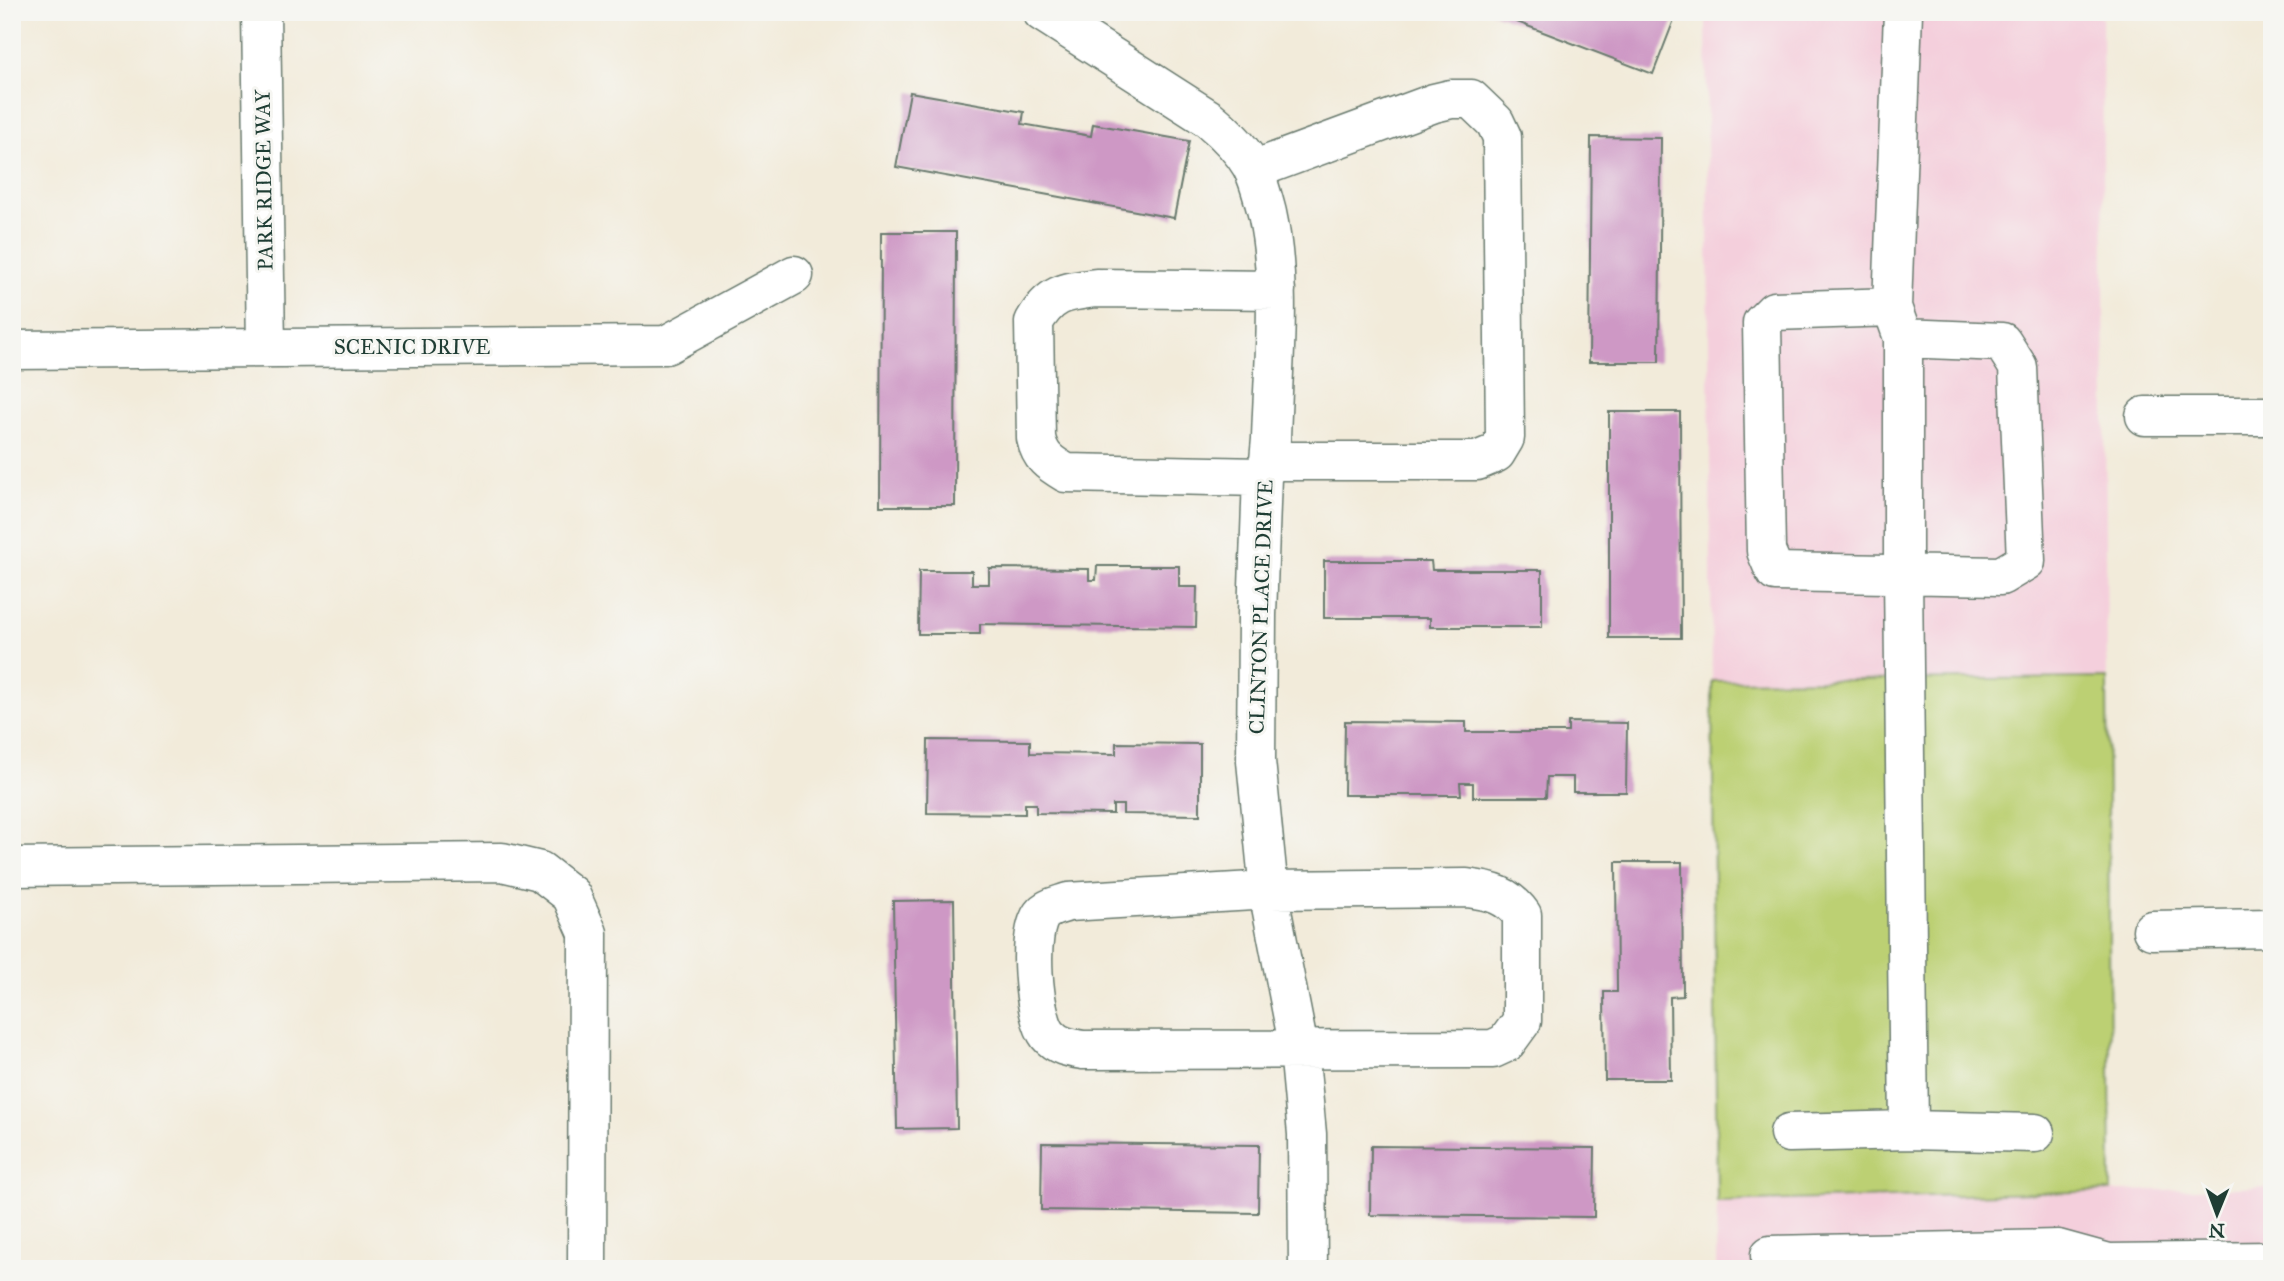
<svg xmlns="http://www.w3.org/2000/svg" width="2284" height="1281" font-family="'IM FELL Great Primer',serif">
	<rect width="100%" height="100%" fill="#f6f6f2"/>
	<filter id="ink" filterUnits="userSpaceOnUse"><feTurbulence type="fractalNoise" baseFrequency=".0143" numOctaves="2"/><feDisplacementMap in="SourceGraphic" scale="14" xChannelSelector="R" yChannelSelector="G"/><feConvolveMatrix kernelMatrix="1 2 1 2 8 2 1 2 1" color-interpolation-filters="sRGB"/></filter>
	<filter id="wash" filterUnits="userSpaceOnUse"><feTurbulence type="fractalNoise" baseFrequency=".00686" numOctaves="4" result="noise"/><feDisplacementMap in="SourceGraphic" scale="28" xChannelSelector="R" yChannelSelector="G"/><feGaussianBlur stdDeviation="1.57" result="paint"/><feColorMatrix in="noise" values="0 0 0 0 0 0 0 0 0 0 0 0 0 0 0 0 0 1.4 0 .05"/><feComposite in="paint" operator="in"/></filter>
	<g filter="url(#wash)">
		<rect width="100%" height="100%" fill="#f2ebda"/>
		<path fill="#f4cfdc" d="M 1706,12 L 2084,12 L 2102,18 L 2107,678 L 1712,681 Z
			M 2272,1187 L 2272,1269 L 1716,1269 L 1717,1202 Z"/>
		<path fill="#bcd073" stroke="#6e8654" stroke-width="2" d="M 2107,678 L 2111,1191 L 1717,1202 L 1712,681 Z"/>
		<g id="blocks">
			<path fill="#ce98c5" d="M 1491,12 L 1677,12 L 1653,74 Z
				M 910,92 L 1024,112 L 1022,124 L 1091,136 L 1093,124 L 1189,141 L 1174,218 L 896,167 Z
				M 1591,137 L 1661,138 L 1659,362 L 1589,362 Z
				M 881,232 L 956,232 L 955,506 L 880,506 Z
				M 1609,412 L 1680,412 L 1681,638 L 1609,638 Z
				M 1324,561 L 1431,561 L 1432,570 L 1542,570 L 1542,627 L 1430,627 L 1430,618 L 1324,618 Z
				M 1097,566 L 1179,566 L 1179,587 L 1197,587 L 1196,627 L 980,624 L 980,634 L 918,634 L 919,571 L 972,571 L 972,584 L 989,584 L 989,568 L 1089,569 L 1089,580 L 1096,580 Z
				M 1345,721 L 1466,722 L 1466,732 L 1568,732 L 1568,722 L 1627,723 L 1626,792 L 1573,792 L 1573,777 L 1547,777 L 1546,797 L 1473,797 L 1473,783 L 1460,783 L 1461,795 L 1344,795 Z
				M 928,740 L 1030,741 L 1030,753 L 1116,754 L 1116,743 L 1200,744 L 1200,815 L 1123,814 L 1123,805 L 1113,805 L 1113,814 L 1036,813 L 1036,804 L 1025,804 L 1025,814 L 927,813 Z
				M 1616,862 L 1682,862 L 1683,996 L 1670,997 L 1671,1080 L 1605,1080 L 1604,992 L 1617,992 Z
				M 954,900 L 957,1128 L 897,1129 L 893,901 Z
				M 1042,1143 L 1259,1145 L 1258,1213 L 1041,1210 Z
				M 1371,1146 L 1595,1148 L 1594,1217 L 1370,1215 Z"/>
		</g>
	</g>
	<g filter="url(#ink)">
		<use href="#blocks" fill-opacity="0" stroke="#697a6e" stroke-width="2"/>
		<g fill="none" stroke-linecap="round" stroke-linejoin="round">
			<defs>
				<path id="minor" d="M 261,12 L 266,348
					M 1042,12 L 1209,119 C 1226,133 1241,148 1252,167 C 1259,181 1263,198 1267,213 C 1283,287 1273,365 1271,439 L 1269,461 L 1262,477 L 1257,615 L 1256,761 L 1270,901 L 1299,1049 L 1307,1134 L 1308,1269
					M 1253,170 L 1434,103 L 1451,99 L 1471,99 L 1495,122 L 1502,137 L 1505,438 L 1496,453 L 1477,461 L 1269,461
					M 1892,307 L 1774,311 L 1762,323 L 1766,551 L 1775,572 L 2001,576 L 2026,561 L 2018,367 L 2002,342 L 1903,338 L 1892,307 L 1903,12
					M 1903,338 L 1903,574 L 1909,1130
					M 12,350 L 666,345 L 794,275
					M 2145,416 L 2272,416
					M 1262,477 L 1066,473 C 1049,463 1040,457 1036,438 L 1034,322 C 1051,293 1064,292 1096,288 L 1276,290
					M 12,867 L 502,862 L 540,871 L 571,895 L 588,933 L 587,1269
					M 1467,888 C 1491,891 1508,895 1522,915 L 1522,1021 L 1506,1043 L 1493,1049 L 1083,1050 C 1070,1048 1057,1046 1048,1035 C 1033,1016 1026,930 1043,913 C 1049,907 1060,905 1068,902 L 1270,890 Z
					M 2152,930 L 2272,928
					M 1789,1133 L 1909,1130 L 2035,1133
					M 1771,1269 L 1770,1255 L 2058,1249 L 2109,1263 L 2272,1261"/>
			</defs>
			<use href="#minor" stroke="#697a6e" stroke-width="41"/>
			<use href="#minor" stroke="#fff" stroke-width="38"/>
		</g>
	</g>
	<g text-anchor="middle" stroke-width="6" stroke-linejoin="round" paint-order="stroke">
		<g font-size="21" fill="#1f3d34" stroke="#f6f6f2">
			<text transform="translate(264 180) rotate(-91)" y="7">PARK RIDGE WAY</text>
			<text x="412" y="354">SCENIC DRIVE</text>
			<text transform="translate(1261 607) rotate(-88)" y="7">CLINTON PLACE DRIVE</text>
		</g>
	</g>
	<rect width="2284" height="1281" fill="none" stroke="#f6f6f2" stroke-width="42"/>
	<g transform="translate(2217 1214) rotate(181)" stroke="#f6f6f2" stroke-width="5" paint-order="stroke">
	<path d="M0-5L12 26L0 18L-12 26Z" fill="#1f3d34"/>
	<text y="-10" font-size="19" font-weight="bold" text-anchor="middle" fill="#1f3d34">N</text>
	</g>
</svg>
